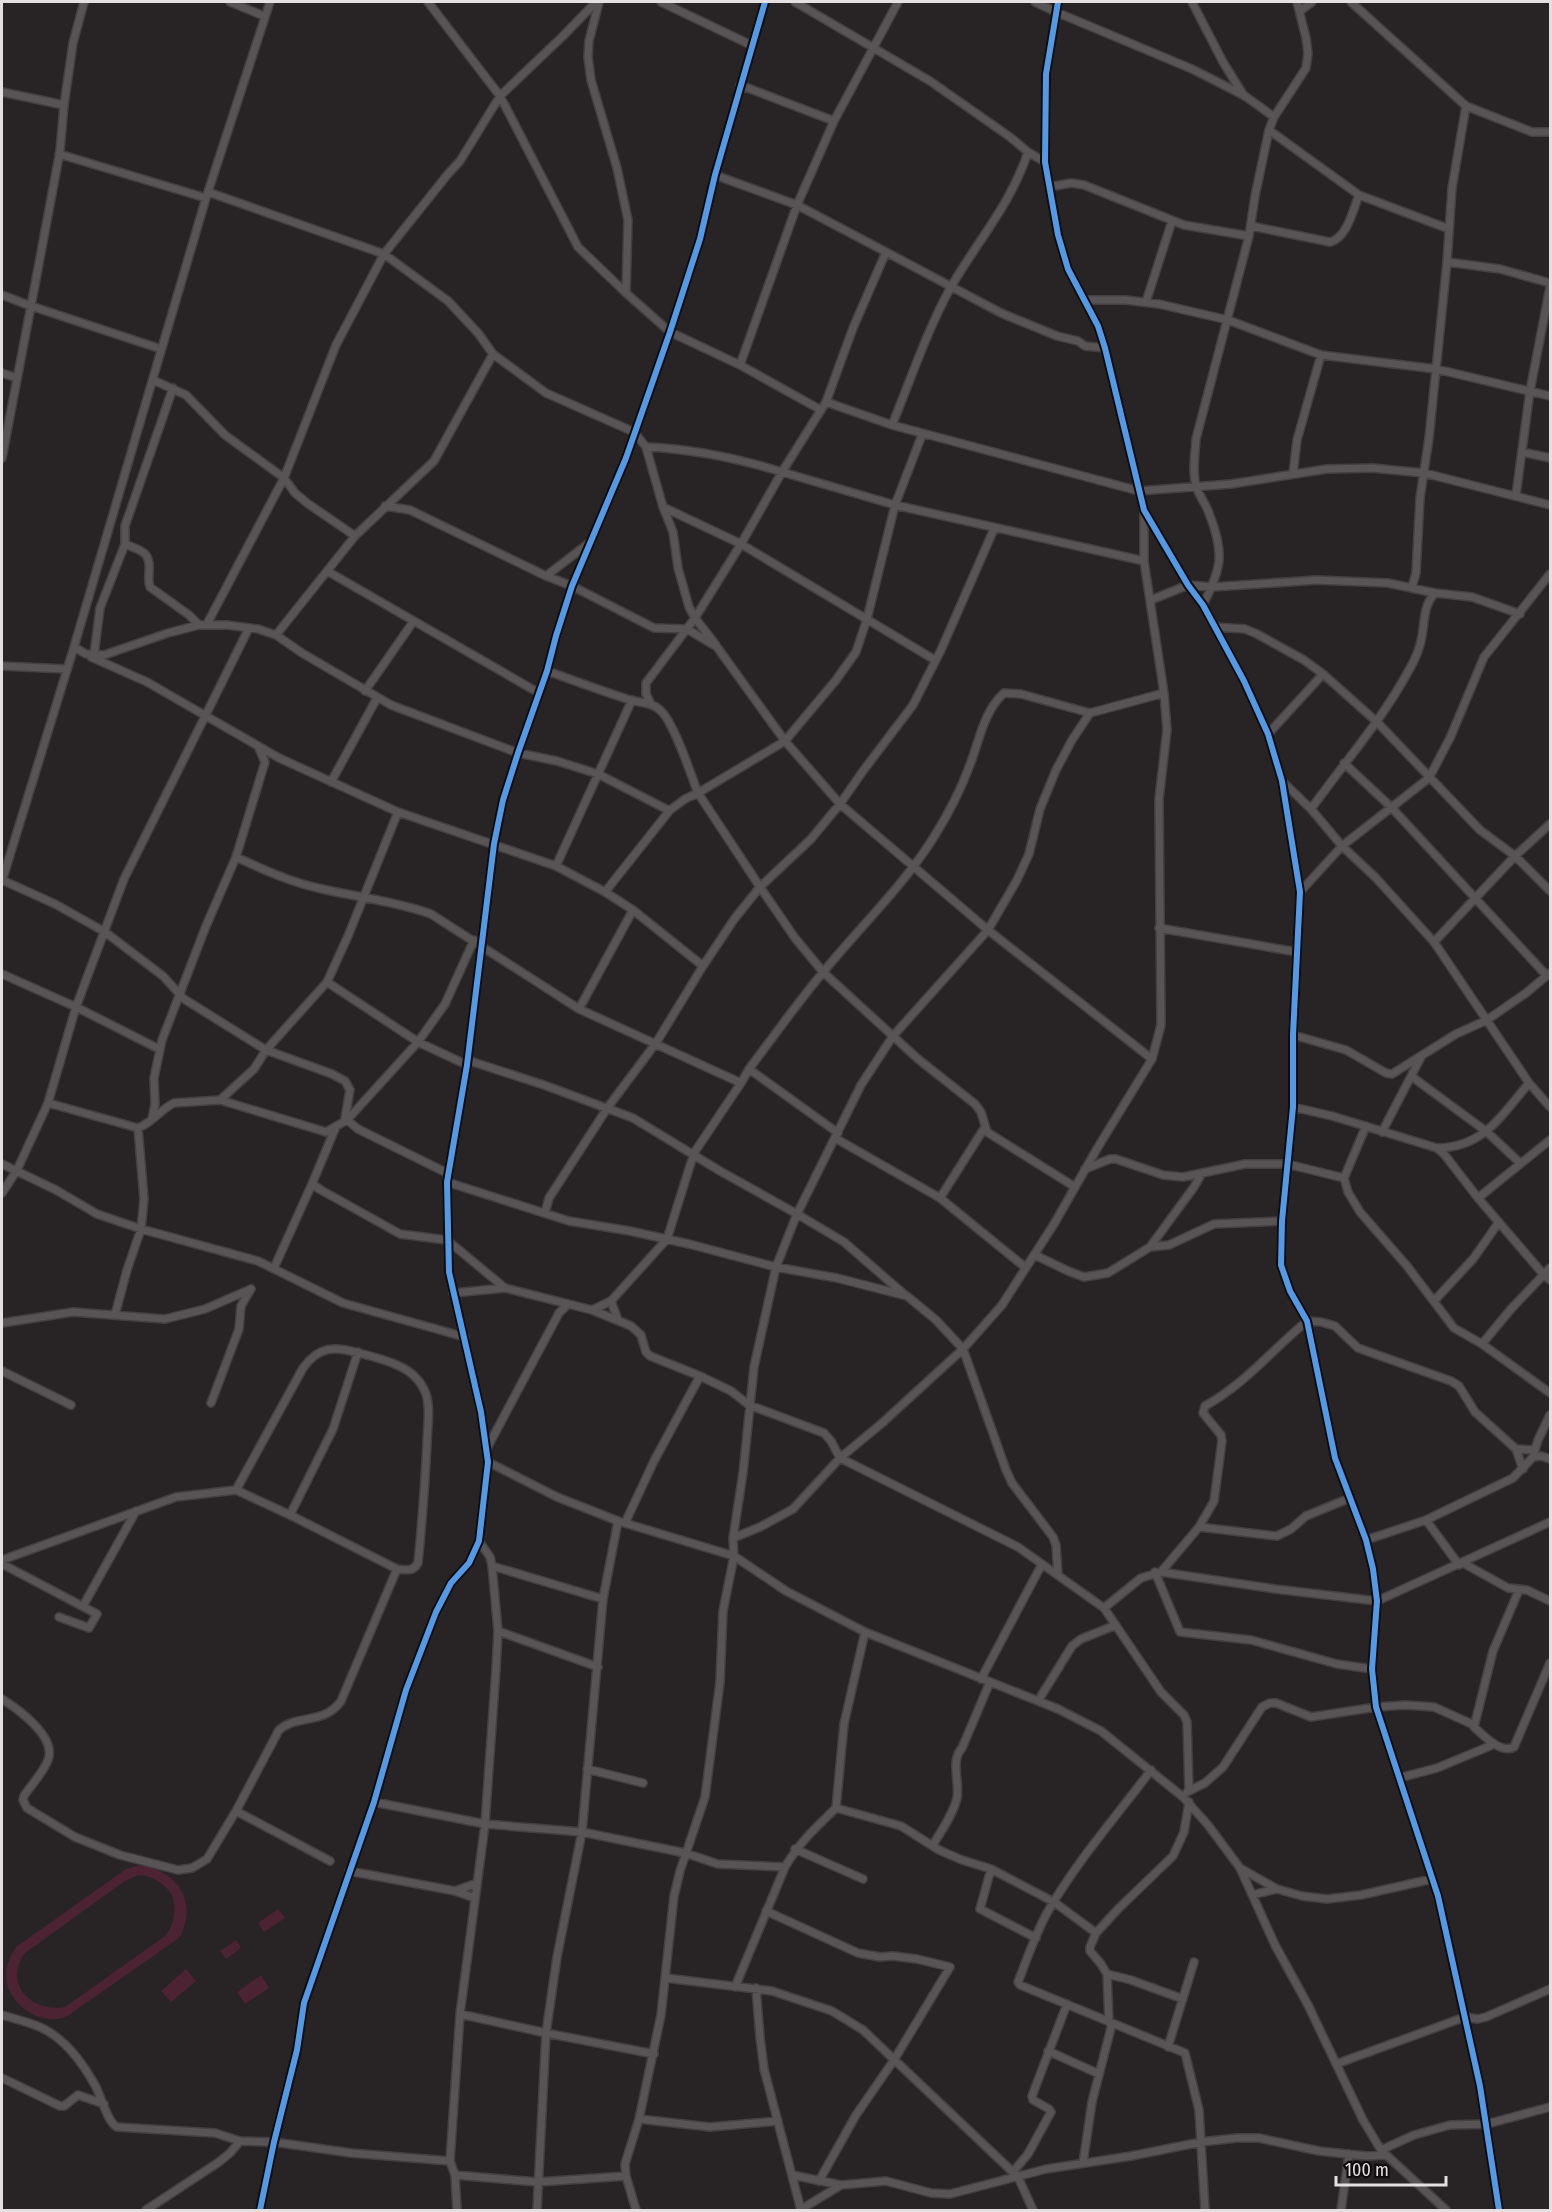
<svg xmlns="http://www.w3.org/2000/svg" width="1552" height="2212" font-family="'Fira Sans Condensed',sans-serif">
	<rect width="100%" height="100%" fill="#282325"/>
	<path fill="#4b2333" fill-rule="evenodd" d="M 141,1865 C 178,1871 199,1903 179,1938 L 66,2017 C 39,2027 5,2002 6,1974 C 6,1964 11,1956 16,1947 L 126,1869 ZM 138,1875 C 152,1875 165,1884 172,1895 C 176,1910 175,1924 165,1936 L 65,2007 C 31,2013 3,1984 25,1953 L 125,1881 Z
		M 278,1909 L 285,1918 L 264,1932 L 258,1923 Z
		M 236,1940 L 241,1948 L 226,1959 L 220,1951 Z
		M 186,1969 L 196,1981 L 171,2002 L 161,1991 Z
		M 261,1975 L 269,1988 L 245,2004 L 237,1992 Z"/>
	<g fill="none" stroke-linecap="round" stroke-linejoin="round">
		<defs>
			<path id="street" d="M 230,2 L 264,16
				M 428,2 L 500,96 L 578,247 L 626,293 L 670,332 L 740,365 L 797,205 L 834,121 L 898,2
				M 599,2 L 589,41 L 588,57 L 591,80 L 617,168 L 628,220 L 626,293
				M 661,2 L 751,45
				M 795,2 L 930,81 L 1010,137 L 1028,152 L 1045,162
				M 1035,2 L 1056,12 L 1192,69 L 1245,96 L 1274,117
				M 1058,2 L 1046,74 L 1045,162 L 1058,235 L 1068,269 L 1098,326 L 1105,348 L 1144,510 L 1188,585 L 1203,605 L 1244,681 L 1268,734 L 1282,781 L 1300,892 L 1293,1035 L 1293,1107 L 1282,1221 L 1281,1265 L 1290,1291 L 1307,1321 L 1335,1458 L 1366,1540 L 1373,1569 L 1377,1601 L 1372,1669 L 1376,1707 L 1438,1896 L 1480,2086 L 1499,2210
				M 1192,2 L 1223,62 L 1244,96
				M 1351,2 L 1466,106
				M 1300,11 L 1312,2
				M 740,85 L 834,121
				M 2,92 L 64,105
				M 1269,130 L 1359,195 L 1449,229
				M 1028,152 C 1011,204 978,240 951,287 C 927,330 911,379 892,425 L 1139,491 L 1231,484 L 1327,469 L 1372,468 L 1424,473 L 1550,505
				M 59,154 L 206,198
				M 715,175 L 797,205 L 886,252
				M 1049,187 L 1071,183 L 1084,185 L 1184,225 L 1249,236
				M 208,192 L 384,254 L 448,301 L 478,333 L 493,354 L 527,379 L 546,393 L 634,432 L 646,447 L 663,507 L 673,532 L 678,568 L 689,607 L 695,618 L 716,645
				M 1251,226 L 1330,242 C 1347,238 1353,210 1359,195
				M 1447,262 L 1500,269 L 1550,283
				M 2,295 L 31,306 L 60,151 L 64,105 L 73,43 L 84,2
				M 1084,300 L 1125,300 L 1159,304 L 1228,320 L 1321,355 L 1436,369 L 1550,396
				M 1146,302 L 1172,221
				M 740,365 L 821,410
				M 2,373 L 17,378
				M 153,380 L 186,395 L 225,435 L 284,478 L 295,493 L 307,503 L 355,536
				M 892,425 L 826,402 L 853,328 L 886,252 L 1001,313 L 1057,336 L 1078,341 L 1085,346 L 1105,348
				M 646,447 C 693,449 737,458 782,472 L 826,402
				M 1522,452 L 1550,458
				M 2,458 L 31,306 L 161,349
				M 1293,474 L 1297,440 L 1321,355
				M 1516,495 L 1530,391 L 1550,287
				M 385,506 L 410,510 L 546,576 L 572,586 L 654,628 L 687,629 L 717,647 L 785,741 L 840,804 L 863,771 L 913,705 L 941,650 L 994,529
				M 663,507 L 741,544 L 935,660
				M 1144,512 L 1144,561 L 1164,693 L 1167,730 L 1159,799 L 1161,1025 L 1152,1059 L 1098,1147 L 1054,1224 L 1002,1305 L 963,1349 L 881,1424 L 840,1458 L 793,1509 L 760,1527 L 733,1538 L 734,1556 L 786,1591 L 865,1632 L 1058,1709 L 1101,1731 L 1183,1797 L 1208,1825 L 1240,1868 L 1275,1945 L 1308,2005 L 1363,2120 L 1381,2150 L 1446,2210
				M 125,544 C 141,551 151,551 149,572 C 149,578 148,581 150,587 L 189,615 L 199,625
				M 327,571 L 539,693
				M 546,576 L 589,543
				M 1412,587 L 1416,573 L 1420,498 L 1429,438 L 1447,262 L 1452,188 L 1466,106 L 1532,132 L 1550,132
				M 1151,600 L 1188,585 L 1212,587 L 1317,580 L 1388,583 L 1435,593 L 1472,597 L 1520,614
				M 1203,605 C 1221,569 1225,554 1210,516 C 1207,505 1199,496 1196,486 C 1192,471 1195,455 1196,439 L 1249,236 L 1255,196 L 1269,130 L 1274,117 L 1306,68 L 1308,53 L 1306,38 L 1297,2
				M 207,624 L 284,478 L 336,345 L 384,254 L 448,174 L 460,161 L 500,96 L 563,36 L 596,2
				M 1215,627 L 1245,629 L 1257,634 L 1304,660 L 1323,674 L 1377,722 L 1480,830 L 1515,856 L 1550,891
				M 276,635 L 355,536 L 434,461 L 493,354
				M 74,647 L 86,654 L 104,655 L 168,633 L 199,625 L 227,625 L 258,629 L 276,635 L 302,653 L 391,705 L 518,753 L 557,761 L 598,774 L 666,809 L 670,810 L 685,799 L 698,793 L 760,887 L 811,839 L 840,804 L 988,930 L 1152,1059
				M 94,655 L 100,608 L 125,544 L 125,526 L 173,388
				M 91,657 L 147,682 L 279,758 L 398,812 L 556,866 L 632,700
				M 2,666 L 66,669
				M 547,671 C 575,681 602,691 630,700 C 640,703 652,702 660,710 C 674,722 691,775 698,793 L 785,741 L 836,680 L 856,652 L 867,619 L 895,505 L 922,435
				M 365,691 L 413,622
				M 651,704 L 646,694 L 646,683 L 695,618 L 741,544 L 782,472 L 895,505 L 1144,561
				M 1268,734 L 1323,674
				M 1344,763 L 1391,807 L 1547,976
				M 1282,781 L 1311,809 L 1342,846 L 1376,878 L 1434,942 L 1515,856 L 1550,824
				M 331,782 L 377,698
				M 1311,809 C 1344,763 1382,720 1409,670 C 1415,660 1420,648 1422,636 C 1425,620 1423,606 1435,593
				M 236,857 C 262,869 290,882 318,888 C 356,897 395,901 431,914 L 579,1009 L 741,1083 L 749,1069 C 774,1036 798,1002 824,971 C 860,927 902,887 932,840 C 948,815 961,790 971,762 C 980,738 984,711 1004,693 L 1021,694 L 1090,713 L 1164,693
				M 556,866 L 605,892 L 633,910 L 703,966 L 735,918 L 760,887 L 795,938 L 823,972 L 918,1059 L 975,1104 L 981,1112 L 987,1132 L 1075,1187
				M 2,880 L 55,904 L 105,932 L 163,976 L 184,999 L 266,1050 L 332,1074 L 345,1081 L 350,1090 L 345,1118 L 358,1129 L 447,1173
				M 2,881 L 74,647 L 206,198 L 270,2
				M 605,892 L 670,810
				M 1300,892 L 1342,846 L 1429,778 L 1450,738 L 1484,657 L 1550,574
				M 1159,928 L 1297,952
				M 1434,942 L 1529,1083 L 1550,1107
				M 2,974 L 76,1007 L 159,1049
				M 327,982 L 418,1042 L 467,1065
				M 579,1009 L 633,910
				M 1293,1035 L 1346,1050 L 1386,1073 L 1392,1074 L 1456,1034 L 1487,1020 L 1526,993 L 1550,973
				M 467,1060 L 544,1085 L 633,1118 L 720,1171 L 797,1214 L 861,1085 L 893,1036 L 988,930 L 1017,880 L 1029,854 L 1040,809 L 1056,770 L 1072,740 L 1090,713
				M 749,1069 L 838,1133
				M 1411,1076 L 1487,1132 L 1520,1163
				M 220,1100 L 254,1069 L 266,1050 L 327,982 L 348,936 L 398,812
				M 48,1103 L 138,1128 C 152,1123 161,1109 174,1103 L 220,1100 L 326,1132 L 347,1120 L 418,1042 L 445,1004 L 474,940
				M 1293,1107 L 1332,1116 L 1437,1148 L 1444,1154 L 1478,1198 L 1550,1140
				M 152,1119 L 155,1104 L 154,1078 L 162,1040 L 206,926 L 236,857 L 265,762 L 258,746
				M 335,1129 L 312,1184 L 321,1190 L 400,1234 L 447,1240 L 505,1288 L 592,1310 L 631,1326 L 641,1335 L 646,1352 L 650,1356 L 700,1376 L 731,1391 L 749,1405 L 824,1433 L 831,1441 L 840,1458 L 1018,1547 L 1042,1564
				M 1382,1132 L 1421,1057
				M 835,1138 L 940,1198 L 1026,1268
				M 1438,1148 C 1484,1147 1502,1115 1529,1083
				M 2,1164 L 56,1190 L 97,1214 L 141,1229 L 258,1261 L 343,1303 L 465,1337
				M 1085,1169 L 1110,1159 L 1116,1159 L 1163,1175 L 1183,1177 L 1245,1164 L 1287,1164 L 1344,1178 L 1348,1192 L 1360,1212 L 1407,1266 L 1454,1328 L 1482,1344 L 1550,1393
				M 1344,1178 L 1366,1126
				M 447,1182 L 569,1221 L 630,1231 L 689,1244 L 776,1267 L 837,1278 L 907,1296 L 936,1320 L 963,1349 L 1006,1470 L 1012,1483 L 1053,1537 L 1056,1545 L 1058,1575
				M 2,1193 L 17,1170 L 48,1103 L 76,1007 L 124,879 L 249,628
				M 940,1198 L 985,1127
				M 1478,1198 L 1544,1275 L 1550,1280
				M 545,1213 L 549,1198 L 608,1107 L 656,1043 L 703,966
				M 1150,1247 L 1169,1245 L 1214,1224 L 1282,1221
				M 1035,1255 L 1068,1271 L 1084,1277 L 1108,1273 L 1150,1247 L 1194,1187 L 1202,1173
				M 274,1268 L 312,1184
				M 453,1293 L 505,1288
				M 611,1301 L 618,1320
				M 1434,1301 L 1473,1259 L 1499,1222
				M 592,1310 L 611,1301 L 667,1239 L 694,1153 L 741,1083
				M 115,1315 L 127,1270 L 141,1229 L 144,1199 L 138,1128
				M 2,1323 L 73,1312 L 165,1319 L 205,1309 L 251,1289
				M 1482,1344 L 1511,1309 L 1550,1268
				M 2,1371 L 71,1405
				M 211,1403 L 239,1329 L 241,1306 L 251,1289
				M 1516,1449 L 1535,1450
				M 486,1450 L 559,1313 L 568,1304
				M 1533,1457 L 1541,1456 L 1550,1459
				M 488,1462 L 557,1497 L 618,1521 L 734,1556 L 723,1611 L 720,1682 L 705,1797 L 680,1871 L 674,1896 L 661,2015 L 639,2119 L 625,2164 L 626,2176 L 636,2210
				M 290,1515 L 333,1429 L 358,1352
				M 1426,1520 L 1459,1565
				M 625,1523 L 654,1461 L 700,1376
				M 1199,1527 L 1277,1536 L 1291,1529 L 1306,1516 L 1350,1498
				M 733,1538 L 743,1473 L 754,1367 L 776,1267 L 797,1214 L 844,1242 L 905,1295
				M 1366,1540 L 1426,1520 L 1513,1478 L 1533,1457 L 1538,1440 L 1550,1415
				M 2,1560 L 176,1497 L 236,1490 L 290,1515 L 397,1569 C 407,1570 413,1572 418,1563 C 422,1523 425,1484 427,1444 C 427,1429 431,1409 426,1394 C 424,1389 421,1383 417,1379 C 405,1364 377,1358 359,1353 C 334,1346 319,1346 303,1368 L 236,1490
				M 1463,1563 L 1508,1588 L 1527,1590 L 1550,1601
				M 2,1564 L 97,1614 L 89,1628 L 59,1617
				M 492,1566 L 603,1599
				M 1155,1572 L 1180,1632 L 1251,1640 L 1337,1664 L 1372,1669
				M 1161,1572 L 1275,1589 L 1377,1601 L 1550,1522
				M 1519,1590 L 1493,1651 L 1474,1727 C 1484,1736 1501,1754 1514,1747 L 1550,1663
				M 83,1606 L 136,1511
				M 1104,1608 L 1141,1578 L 1161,1572 L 1199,1527 L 1214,1501 L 1222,1441 L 1221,1435 L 1203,1413 L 1205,1406 C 1245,1384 1272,1350 1307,1321 L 1321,1322 L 1335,1326 L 1358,1348 L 1451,1381 L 1459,1386 L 1475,1412 L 1516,1449 L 1523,1469
				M 498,1631 L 598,1667
				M 981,1679 L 1042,1564 L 1104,1608 L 1161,1692 L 1184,1715 L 1187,1722 L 1189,1790
				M 2,1699 C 18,1709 57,1737 48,1760 C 43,1773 31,1785 24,1796 L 23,1800 L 27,1808 L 75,1837 L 120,1855 L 178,1870 L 192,1868 L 207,1859 L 236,1811 L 279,1730 C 297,1714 324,1725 341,1701 L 397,1569
				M 1038,1701 L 1072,1646 L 1081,1639 L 1116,1625
				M 587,1769 L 643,1783
				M 1151,1770 C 1116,1817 1076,1862 1047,1913 C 1035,1935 1027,1959 1018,1982 L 1020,1985 L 1185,2053 L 1199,2110 L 1205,2210
				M 1399,1778 L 1437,1768 L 1490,1746 L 1493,1743
				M 1187,1792 L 1205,1783 L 1223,1767 L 1262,1707 L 1270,1703 L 1276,1703 L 1311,1717 L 1376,1707 L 1406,1705 L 1434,1707 L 1474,1725
				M 374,1802 L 485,1824 L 582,1832 L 685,1853 L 718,1864 L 785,1867
				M 836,1808 L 901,1826 L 939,1850 L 962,1860 L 991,1869 L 1054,1902 L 1096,1933
				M 236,1811 L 330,1861
				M 933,1845 C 941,1831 953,1815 957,1798 C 960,1782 950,1761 962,1748 L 990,1682
				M 795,1849 L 863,1879
				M 1240,1868 L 1277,1889
				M 991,1869 L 980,1909 L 1036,1938
				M 349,1871 L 455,1891 L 475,1898
				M 455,1891 L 477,1883
				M 1252,1895 L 1277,1889 L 1302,1896 L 1327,1899 L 1361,1895 L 1432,1879
				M 766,1911 L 858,1953 L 880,1957 L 893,1956 L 917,1959 L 950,1967 L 894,2060 L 856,2115 L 819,2181
				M 1107,1974 L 1131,1980 L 1183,1999
				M 666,1978 L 772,1991 L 832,2011 L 863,2030 L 1018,2177 L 1033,2210
				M 735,1987 L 785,1867 C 799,1843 816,1827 836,1808 L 844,1724 L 865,1632
				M 756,1988 L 760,2037 L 764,2069 L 801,2210
				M 460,2014 L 546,2033 L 654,2054
				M 2,2015 C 15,2019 29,2022 42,2028 C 65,2039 84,2065 96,2087 C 101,2097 108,2123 117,2127 L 215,2133 L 240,2141 L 274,2142 L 351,2153 L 450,2161 L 455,2175 L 538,2182 L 626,2176
				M 1109,2022 L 1107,1974 L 1101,1964 L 1090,1951 L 1090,1947 L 1096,1933 L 1119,1908 L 1173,1856 L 1184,1832 L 1189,1802
				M 1168,2047 L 1194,1962
				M 1048,2051 L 1099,2074
				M 1336,2064 L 1465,2017 L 1478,2019 L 1486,2017 L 1550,1989
				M 2,2078 L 60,2106 L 64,2106 L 78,2095 L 104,2104
				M 639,2119 L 710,2127 L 778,2121
				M 1381,2150 L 1414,2135 L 1450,2125 L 1487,2124 L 1550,2107
				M 450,2161 L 460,2014 L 485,1824 L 496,1669 L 498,1631 L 492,1566 L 490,1557 L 479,1541
				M 1083,2163 L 1092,2102 L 1112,2024
				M 1013,2172 L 1028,2154 L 1051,2112 L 1049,2109 L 1033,2100 L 1032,2096 L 1067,2004
				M 455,2175 L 457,2210
				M 792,2175 L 841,2185 L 886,2181 L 931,2193 L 950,2194 L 1046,2169 L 1131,2156 L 1201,2142 L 1237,2138 L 1259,2138 L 1319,2151 L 1366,2156 L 1386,2155
				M 146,2210 L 219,2162 L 230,2153 L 240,2141
				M 260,2210 L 274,2142 L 297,2050 L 304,2003 L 374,1802 L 406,1690 L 436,1612 L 451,1583 L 469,1563 L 479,1541 L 488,1462 L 481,1412 L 449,1272 L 447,1182 L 467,1065 L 494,844 L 503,800 L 518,753 L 547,671 L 556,636 L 572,586 L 626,458 L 670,332 L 700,239 L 715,175 L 765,2
				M 537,2210 L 546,2033 L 557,1957 L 582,1832 L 603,1599 L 618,1521
				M 800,2210 L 841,2185
				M 1341,2210 L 1349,2154"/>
		</defs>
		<use href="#street" stroke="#443f40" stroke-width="10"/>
		<use href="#street" stroke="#585455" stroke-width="7"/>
		<defs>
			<path id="cycleway" d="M 1058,2 L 1046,74 L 1045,162 L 1058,235 L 1068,269 L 1098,326 L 1105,348 L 1144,510 L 1188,585 L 1203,605 L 1244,681 L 1268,734 L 1282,781 L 1300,892 L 1293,1035 L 1293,1107 L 1282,1221 L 1281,1265 L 1290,1291 L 1307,1321 L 1335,1458 L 1366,1540 L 1373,1569 L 1377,1601 L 1372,1669 L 1376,1707 L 1438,1896 L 1480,2086 L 1499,2210
				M 260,2210 L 274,2142 L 297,2050 L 304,2003 L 374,1802 L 406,1690 L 436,1612 L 451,1583 L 469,1563 L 479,1541 L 488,1462 L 481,1412 L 449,1272 L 447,1182 L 467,1065 L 494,844 L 503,800 L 518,753 L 547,671 L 556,636 L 572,586 L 626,458 L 670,332 L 700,239 L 715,175 L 765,2"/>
		</defs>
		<use href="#cycleway" stroke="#100c0d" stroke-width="10"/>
		<use href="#cycleway" stroke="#5399e6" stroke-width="6"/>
	</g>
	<rect width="1552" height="2212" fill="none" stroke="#e6dfe1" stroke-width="6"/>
	<path d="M1336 2176v9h110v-9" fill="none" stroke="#e6dfe1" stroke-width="3"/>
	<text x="1345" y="2176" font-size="18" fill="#e6dfe1" stroke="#100c0d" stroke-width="4.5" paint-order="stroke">100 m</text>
</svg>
